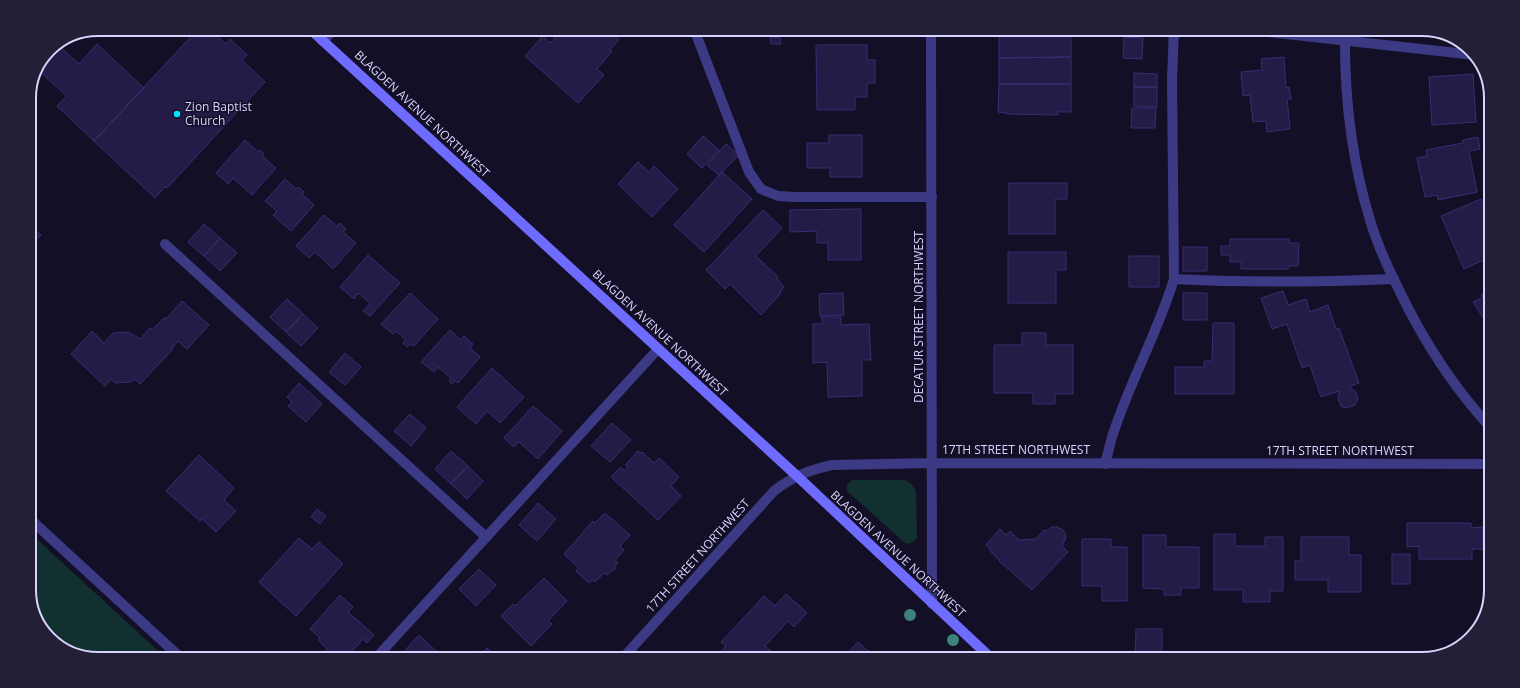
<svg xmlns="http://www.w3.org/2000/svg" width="1520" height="688" font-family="'Open Sans',sans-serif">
	<rect width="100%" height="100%" fill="#130f26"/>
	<path fill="#12302f" d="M 852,480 L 905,480 L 913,485 L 916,491 L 917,537 C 915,542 911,545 905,543 L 847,491 L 847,484 Z
		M 29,532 L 167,659 L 98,659 L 71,654 L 43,632 L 29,595 Z"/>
	<path fill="#241b47" stroke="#3b2d73" d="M 198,29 L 209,29 L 226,44 L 230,39 L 247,55 L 242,60 L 265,82 L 167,188 L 165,187 L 155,198 L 94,141 Z
		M 563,29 L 608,29 L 619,39 L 610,50 L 612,51 L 597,69 L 604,75 L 578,103 L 525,56 L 543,36 L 550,43 Z
		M 999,29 L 1071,29 L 1071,57 L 999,58 Z
		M 780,37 L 781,44 L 771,44 L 770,38 Z
		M 1124,37 L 1143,38 L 1142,59 L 1123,58 Z
		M 57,44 L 79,64 L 97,44 L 144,88 L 94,141 L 57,106 L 67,96 L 39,71 L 49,49 Z
		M 816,45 L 867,45 L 867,60 L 875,60 L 875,83 L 867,83 L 867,97 L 855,97 L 855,110 L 817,110 Z
		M 1071,57 L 1071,84 L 999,84 L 999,58 Z
		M 1284,57 L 1286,88 L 1289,87 L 1291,99 L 1287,99 L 1290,129 L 1267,132 L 1266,121 L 1253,122 L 1250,95 L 1243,96 L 1241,72 L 1262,70 L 1261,59 Z
		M 1134,73 L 1157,74 L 1157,87 L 1134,87 Z
		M 1473,74 L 1476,122 L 1432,125 L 1429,77 Z
		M 999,84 L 1071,84 L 1071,112 L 1058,112 L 1058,115 L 1007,114 L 1007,113 L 998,112 Z
		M 1134,87 L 1157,87 L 1157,107 L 1134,106 Z
		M 1132,108 L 1156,108 L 1155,128 L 1131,128 Z
		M 829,135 L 862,135 L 862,177 L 830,177 L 830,168 L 807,168 L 807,143 L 829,143 Z
		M 703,136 L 719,150 L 702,168 L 687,154 Z
		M 1478,137 L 1480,149 L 1469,151 L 1477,192 L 1438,200 L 1437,195 L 1425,197 L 1417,158 L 1427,156 L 1426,150 L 1463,143 L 1463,140 Z
		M 245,140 L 258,152 L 260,150 L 264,154 L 262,156 L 276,168 L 252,195 L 233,178 L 228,184 L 216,173 Z
		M 726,144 L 739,155 L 719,175 L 707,165 Z
		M 638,162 L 649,172 L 654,166 L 678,189 L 652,217 L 618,184 Z
		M 722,172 L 752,199 L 704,252 L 674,225 Z
		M 285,179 L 296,189 L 298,187 L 304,192 L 302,194 L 314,205 L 291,231 L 273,215 L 277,211 L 265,201 Z
		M 1009,183 L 1067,183 L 1067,199 L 1055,199 L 1055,234 L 1009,234 Z
		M 1481,199 L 1491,222 L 1491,247 L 1486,249 L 1490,257 L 1464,269 L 1441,216 Z
		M 861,209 L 861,260 L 828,260 L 828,243 L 817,243 L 817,231 L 790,232 L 790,210 Z
		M 763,210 L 782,228 L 756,256 L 778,277 L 777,279 L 784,287 L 780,292 L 781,293 L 761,315 L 730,284 L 725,289 L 706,270 Z
		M 324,215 L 337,226 L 340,223 L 346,229 L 343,232 L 356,243 L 333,269 L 315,252 L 309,258 L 296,246 Z
		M 204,224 L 220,238 L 204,256 L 188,242 Z
		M 29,225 L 41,235 L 32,244 L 35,246 L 29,252 Z
		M 220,238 L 237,253 L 220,271 L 204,256 Z
		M 1230,239 L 1289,239 L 1289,243 L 1299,243 L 1298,266 L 1288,266 L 1288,269 L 1241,269 L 1241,262 L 1230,262 L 1230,255 L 1221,255 L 1221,246 L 1230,246 Z
		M 1183,247 L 1207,247 L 1207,271 L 1183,271 Z
		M 1008,252 L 1066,252 L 1066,270 L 1056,270 L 1056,303 L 1008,303 Z
		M 368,255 L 400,283 L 370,316 L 363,311 L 370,303 L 358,293 L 354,299 L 340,287 Z
		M 1129,256 L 1159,256 L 1159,287 L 1129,287 Z
		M 1491,289 L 1491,321 L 1487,324 L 1473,302 L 1483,297 L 1481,295 Z
		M 1283,291 L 1288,305 L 1306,299 L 1310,312 L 1328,305 L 1336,329 L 1339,328 L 1359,383 L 1350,386 L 1351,389 L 1355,391 L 1358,398 L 1355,405 L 1346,408 L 1341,406 L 1338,398 L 1339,394 L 1339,391 L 1321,397 L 1310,365 L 1302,368 L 1287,324 L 1272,329 L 1261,298 Z
		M 410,293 L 438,319 L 414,346 L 411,344 L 407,347 L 403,343 L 406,340 L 396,331 L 393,334 L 381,324 Z
		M 843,293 L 844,315 L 820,316 L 819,294 Z
		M 1183,293 L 1207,293 L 1207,320 L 1183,320 Z
		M 287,299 L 303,314 L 286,332 L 270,317 Z
		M 182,301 L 209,325 L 187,349 L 178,341 L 172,348 L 173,349 L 140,384 L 134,379 L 131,382 L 115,383 L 111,379 L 105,386 L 71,354 L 92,331 L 104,343 L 113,333 L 128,332 L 140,339 L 150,328 L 152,330 L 164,318 L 166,319 Z
		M 303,314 L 318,328 L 301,346 L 286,332 Z
		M 822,317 L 841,317 L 841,325 L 869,324 L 871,360 L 862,360 L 862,396 L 828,397 L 827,362 L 813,363 L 813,324 L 822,324 Z
		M 1213,323 L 1234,323 L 1234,394 L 1175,394 L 1175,367 L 1204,367 L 1204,361 L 1212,361 Z
		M 450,330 L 461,340 L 464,336 L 473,344 L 470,348 L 480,357 L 458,383 L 455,381 L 452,384 L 449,381 L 451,378 L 438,367 L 434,372 L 421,362 Z
		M 1022,333 L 1046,333 L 1046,345 L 1073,345 L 1073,394 L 1055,394 L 1055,404 L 1033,404 L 1033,393 L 994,393 L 994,345 L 1022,345 Z
		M 345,353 L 361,367 L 345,385 L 329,372 Z
		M 492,368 L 524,397 L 500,423 L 487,411 L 476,424 L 457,407 Z
		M 299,383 L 322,404 L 306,422 L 288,406 L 292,402 L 287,397 Z
		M 533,406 L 562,431 L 538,459 L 519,442 L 514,447 L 504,438 Z
		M 410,414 L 426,428 L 411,446 L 394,431 Z
		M 612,423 L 631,440 L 610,462 L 591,446 Z
		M 451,451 L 468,466 L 451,484 L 435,469 Z
		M 638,451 L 641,453 L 642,452 L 654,463 L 659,458 L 679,477 L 671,486 L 681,496 L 658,520 L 611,477 L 621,467 L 624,471 L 628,467 L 625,465 Z
		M 199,455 L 234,488 L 224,500 L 236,511 L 216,532 L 202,519 L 200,521 L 166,491 Z
		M 468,466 L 483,481 L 467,499 L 451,484 Z
		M 538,503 L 556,519 L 537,541 L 519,525 Z
		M 317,509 L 326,516 L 320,524 L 311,517 Z
		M 605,513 L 630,535 L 620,546 L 624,550 L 615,560 L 618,563 L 615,566 L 615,569 L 607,575 L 604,573 L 595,582 L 592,580 L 589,583 L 576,571 L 579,568 L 564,554 L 593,521 L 595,523 Z
		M 1407,523 L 1471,523 L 1471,528 L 1483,527 L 1483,549 L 1472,549 L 1472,559 L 1419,559 L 1419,546 L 1407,547 Z
		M 1052,527 L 1057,527 L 1063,530 L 1065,533 L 1066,538 L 1062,546 L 1068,552 L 1032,590 L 999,561 L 999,560 L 990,551 L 991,550 L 986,545 L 1000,529 L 1006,535 L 1010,531 L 1019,540 L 1036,539 L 1044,530 L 1046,531 Z
		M 1214,534 L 1235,534 L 1235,546 L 1265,546 L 1265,537 L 1283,537 L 1283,591 L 1270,591 L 1270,602 L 1243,602 L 1243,590 L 1214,590 Z
		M 1143,535 L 1166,535 L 1166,547 L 1199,547 L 1199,588 L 1181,588 L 1181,595 L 1164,595 L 1164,589 L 1143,588 Z
		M 1301,537 L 1349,537 L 1349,555 L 1361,555 L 1361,592 L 1328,592 L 1328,580 L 1295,580 L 1295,561 L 1301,561 Z
		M 299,538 L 312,549 L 319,542 L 343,564 L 296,616 L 259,582 Z
		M 1082,539 L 1111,539 L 1111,547 L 1127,547 L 1127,601 L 1102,601 L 1102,586 L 1082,586 Z
		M 1392,554 L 1410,554 L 1410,584 L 1392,584 Z
		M 479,569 L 496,585 L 476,606 L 459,589 Z
		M 544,578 L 567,601 L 548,621 L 552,624 L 531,646 L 501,616 L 513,604 L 515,606 Z
		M 786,594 L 807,613 L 794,627 L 788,621 L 765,646 L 778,657 L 775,659 L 714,659 L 726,646 L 721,642 L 764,596 L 775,606 Z
		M 340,595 L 353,607 L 348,612 L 374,635 L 367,643 L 363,639 L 345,659 L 333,659 L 325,651 L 327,649 L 318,640 L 320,638 L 310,629 Z
		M 1136,629 L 1162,629 L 1162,657 L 1135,659 Z
		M 419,635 L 436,651 L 428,659 L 403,659 L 400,656 Z
		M 858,642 L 877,659 L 842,659 Z
		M 487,648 L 499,659 L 466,659 L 474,651 L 480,656 Z"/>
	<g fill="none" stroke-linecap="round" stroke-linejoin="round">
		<path stroke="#3d3a85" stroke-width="10" d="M 694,29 L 749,172 L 761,189 L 778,196 L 795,197 L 932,197
			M 1240,29 L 1475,55
			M 323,41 L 334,29
			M 165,244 L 486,537
			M 1174,279 C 1248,283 1321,282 1394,279
			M 1105,464 C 1108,454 1110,443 1113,434 C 1130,381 1158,332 1174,279 L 1172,79 L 1174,29
			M 375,659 L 658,349"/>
		<path stroke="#3d3a85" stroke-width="10" d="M 931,29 L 932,604
			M 1345,29 C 1344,93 1351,158 1370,220 C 1377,244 1388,268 1399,290 C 1423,340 1453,387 1491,428
			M 29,518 L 182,659
			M 622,659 L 774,491 C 792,477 809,470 832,465 L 932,463 L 1491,464"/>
		<path stroke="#6f6bff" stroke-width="10" d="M 310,29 L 797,476 L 992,659"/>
	</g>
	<g fill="#3d827b">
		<circle cx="910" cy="615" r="6"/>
		<circle cx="953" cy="640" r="6"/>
	</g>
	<circle fill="#00e5ff" stroke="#130f26" stroke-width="1.5" cx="177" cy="114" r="4"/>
	<g text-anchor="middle" stroke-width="3" stroke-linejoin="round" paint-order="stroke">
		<g font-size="12" fill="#d9d4ff" stroke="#130f26" text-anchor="start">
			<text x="185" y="111">Zion Baptist<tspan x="185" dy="14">Church</tspan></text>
		</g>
		<g font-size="12" fill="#d9d4ff" stroke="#130f26">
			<text transform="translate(422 114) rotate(43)" y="4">BLAGDEN AVENUE NORTHWEST</text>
			<text transform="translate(919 317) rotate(-90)" y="4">DECATUR STREET NORTHWEST</text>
			<text transform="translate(660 333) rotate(43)" y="4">BLAGDEN AVENUE NORTHWEST</text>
			<text x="1016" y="454">17TH STREET NORTHWEST</text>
			<text x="1340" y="455">17TH STREET NORTHWEST</text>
			<text transform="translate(898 554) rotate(43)" y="4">BLAGDEN AVENUE NORTHWEST</text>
			<text transform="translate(698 556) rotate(-48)" y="4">17TH STREET NORTHWEST</text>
		</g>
	</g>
	<path d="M0 0H1520V688H0ZM98 36H1422A62 62 0 0 1 1484 98V590A62 62 0 0 1 1422 652H98A62 62 0 0 1 36 590V98A62 62 0 0 1 98 36Z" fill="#231f37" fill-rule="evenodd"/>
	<path fill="none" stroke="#d9d4ff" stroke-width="2" d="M98 36H1422A62 62 0 0 1 1484 98V590A62 62 0 0 1 1422 652H98A62 62 0 0 1 36 590V98A62 62 0 0 1 98 36Z"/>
</svg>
